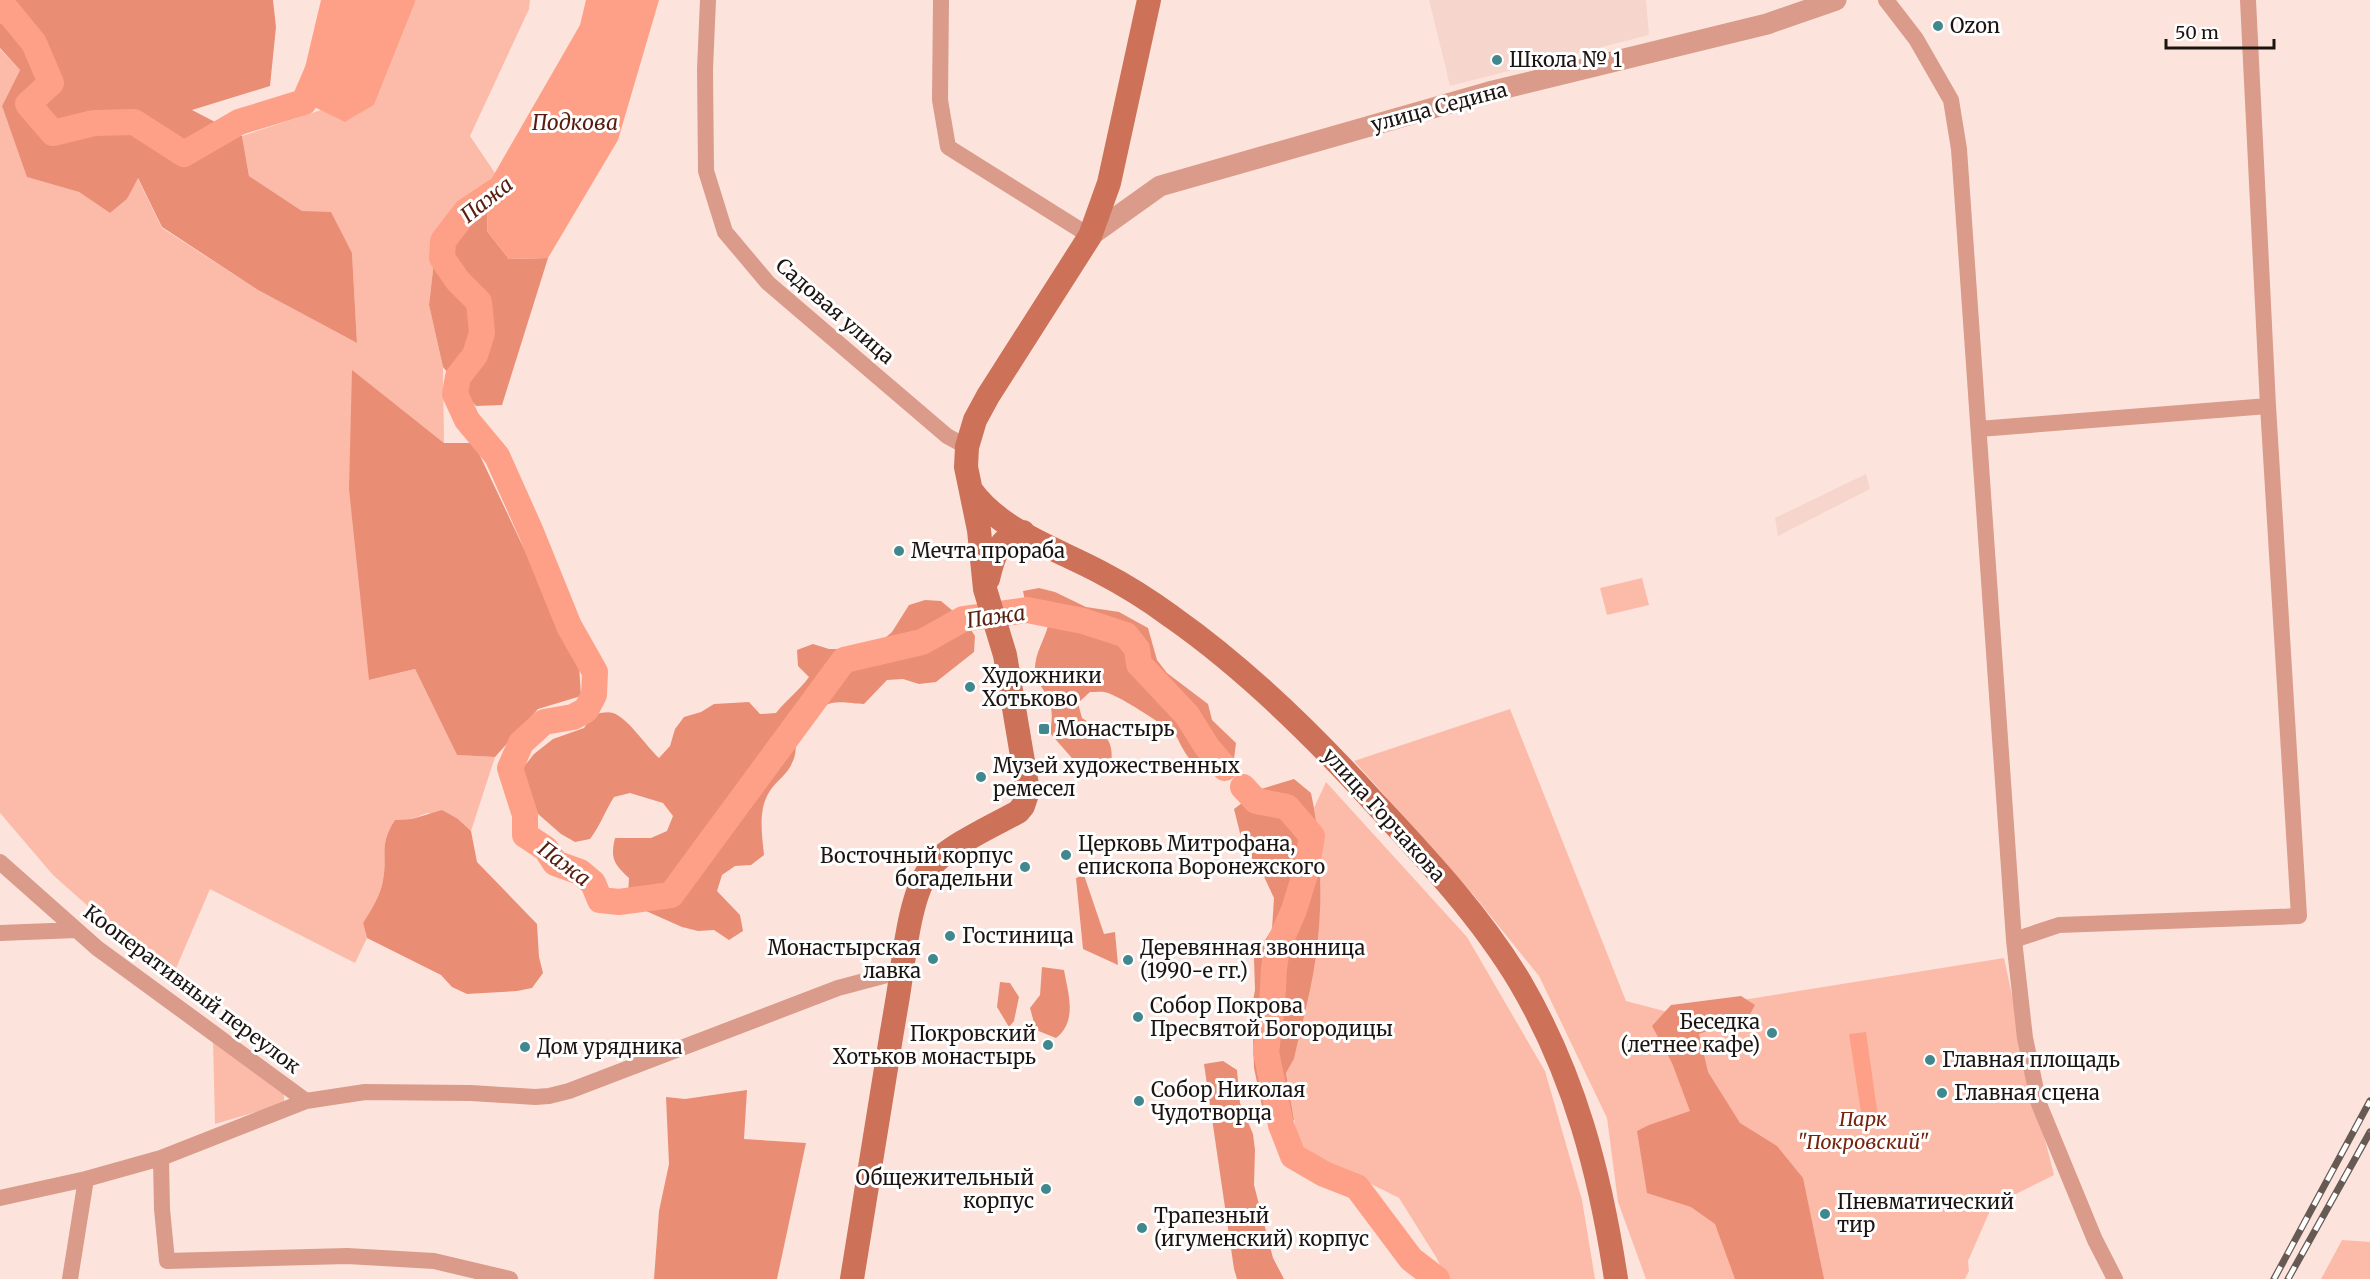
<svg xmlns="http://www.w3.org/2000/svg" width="2370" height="1279" font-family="Merriweather,serif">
	<rect width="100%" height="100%" fill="#fce4dd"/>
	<path fill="#f6d5cc" d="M 1429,0 L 1646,0 L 1649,35 L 1450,86 Z
		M 1866,474 L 1870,489 L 1778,536 L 1775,518 Z"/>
	<path fill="#fcbba9" d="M 416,0 L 530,0 L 529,9 L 470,136 L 495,173 L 489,183 L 437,235 L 429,305 L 443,367 L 444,443 L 352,371 L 370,680 L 415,669 L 457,755 L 495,757 L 471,831 L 458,819 L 427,813 L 412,819 L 395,820 C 378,845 388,854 383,880 C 381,895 371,910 363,923 L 367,938 L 355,963 L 210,889 L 171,980 L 53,875 L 0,813 L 0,49 L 20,70 L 2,106 L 28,177 L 79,192 L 110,213 L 127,199 L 137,177 L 162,228 L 258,290 L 357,343 L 352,253 L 302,211 L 249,176 L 242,136 L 321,110 L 346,121 L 374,105 Z
		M 1642,578 L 1649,605 L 1607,615 L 1600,588 Z
		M 1510,709 L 1626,1001 L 1668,1012 L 2004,958 L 2033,1093 L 2054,1175 L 1992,1206 L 1968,1261 L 1969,1271 L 1965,1279 L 1646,1279 L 1618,1202 L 1607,1118 L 1539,976 L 1476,898 L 1354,761 Z
		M 1326,782 L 1467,937 L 1545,1071 L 1582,1200 L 1595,1279 L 1447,1279 L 1436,1257 L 1399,1198 L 1299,1148 L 1286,1073 L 1294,1059 L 1315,963 L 1321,884 L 1318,833 L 1314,808 Z
		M 213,1041 L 284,1094 L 284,1104 L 215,1124 Z
		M 2342,1240 L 2370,1242 L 2370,1279 L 2321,1279 Z"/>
	<path fill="#ea8d75" d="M 0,0 L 273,0 L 276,27 L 270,86 L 192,110 L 242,136 L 249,176 L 302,211 L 331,212 L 352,253 L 357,343 L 258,290 L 162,227 L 138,178 L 127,199 L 110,213 L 79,192 L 27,177 L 2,106 L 20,70 L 0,48 Z
		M 489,183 L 487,231 L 509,259 L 548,258 L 502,405 L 476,406 L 443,367 L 429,305 L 437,235 Z
		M 352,370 L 444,443 L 474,443 L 579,665 L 581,696 L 538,709 L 495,757 L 457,755 L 415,669 L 369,680 L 349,489 Z
		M 1039,588 L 1055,592 L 1086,607 L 1119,612 L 1148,628 L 1157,660 L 1167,673 L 1208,704 L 1212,720 L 1236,743 L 1234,759 L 1221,768 L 1206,772 C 1197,766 1188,759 1183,749 C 1180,745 1179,740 1176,736 C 1170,728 1119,696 1108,693 C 1103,691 1096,692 1090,692 L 1078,703 L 1082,718 C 1107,733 1117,743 1109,772 L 1078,772 L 1071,757 L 1050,733 C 1052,722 1053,711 1049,700 C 1045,691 1036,681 1035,671 C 1034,655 1044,641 1048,626 L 1025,601 L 1023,591 Z
		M 925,600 L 941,601 L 966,622 L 975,636 L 974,652 L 936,682 L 919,684 L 903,679 L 887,680 L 864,704 C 855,704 841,701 832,703 C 818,706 799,721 797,736 C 795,746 797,754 792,763 C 789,772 778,780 772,788 C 757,807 762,833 764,855 L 751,865 L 735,866 L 722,875 L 717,891 L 740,915 L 743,931 L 729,940 L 714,930 L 698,931 L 682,927 L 637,907 L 628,894 L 629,878 C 614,864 610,859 615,838 L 651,838 L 667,831 L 673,816 L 663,803 L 630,793 L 614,797 C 605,811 600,826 590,839 L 575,842 L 561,834 L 537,813 L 522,786 L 522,769 L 534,754 L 553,739 L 584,728 L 593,714 C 599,714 607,711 613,713 C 627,717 647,747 659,758 L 670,746 L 675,729 L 684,717 L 701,712 L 714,704 L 749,702 L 760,714 L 776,713 C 787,699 799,691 809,677 L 798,666 L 797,650 L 813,644 L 829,649 L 864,649 L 879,643 L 892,632 L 909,605 Z
		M 1294,779 L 1311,793 C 1323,848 1323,907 1315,963 C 1310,995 1301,1027 1294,1059 L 1286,1073 L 1294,1120 L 1278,1124 L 1264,1116 L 1254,1068 L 1252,1006 L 1255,990 L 1254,958 L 1272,929 L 1274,898 L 1260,868 L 1249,855 L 1242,841 L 1234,809 L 1261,789 Z
		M 442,810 L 458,819 L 471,831 L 477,862 L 537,924 L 539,957 L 543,973 L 532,988 L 517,991 L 467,994 L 452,987 L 441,975 L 367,938 L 363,923 C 371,910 381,895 383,880 C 388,854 378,846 395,820 L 412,819 Z
		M 1084,875 L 1104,934 L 1115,932 L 1118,965 L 1083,949 L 1076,878 Z
		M 1042,967 L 1064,970 C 1068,993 1078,1021 1056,1038 L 1036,1030 L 1030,1008 L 1040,995 Z
		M 1000,982 L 1010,983 L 1019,997 L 1014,1021 L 1009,1027 L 997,1007 Z
		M 1741,996 L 1755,1005 L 1749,1016 L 1699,1034 L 1708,1072 L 1740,1123 L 1777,1146 L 1803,1178 L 1824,1279 L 1735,1279 L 1715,1224 L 1691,1207 L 1647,1193 L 1637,1131 L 1649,1125 L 1690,1111 L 1672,1063 L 1652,1026 L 1671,1005 Z
		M 1223,1061 L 1237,1070 L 1240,1103 L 1253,1134 L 1255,1150 L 1254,1185 L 1273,1258 L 1284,1279 L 1237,1279 L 1234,1269 L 1204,1064 Z
		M 747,1090 L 744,1139 L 806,1143 L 777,1279 L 654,1279 L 659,1211 L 669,1164 L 666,1097 L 685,1099 Z"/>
	<path fill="#fea087" d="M 321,0 L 416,0 L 374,105 L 345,122 L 304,102 L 302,80 Z
		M 586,0 L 659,0 L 618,140 L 548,258 L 509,259 L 487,231 L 489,183 L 580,25 Z
		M 1866,1032 L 1878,1117 L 1862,1119 L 1849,1034 Z"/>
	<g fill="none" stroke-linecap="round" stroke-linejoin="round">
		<path stroke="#fea087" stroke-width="26" d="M 0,11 L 7,10 L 34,43 L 51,83 L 28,104 L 53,133 L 94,123 L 134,122 L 184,154 L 239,122 L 304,102 L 317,72
			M 517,177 L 466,211 L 443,241 L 442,258 L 458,281 L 479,302 L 482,333 L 475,355 L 458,377 L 455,394 L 467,420 L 497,456 L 531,532 L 569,626 L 595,672 L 594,695 L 586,710 L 573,717 L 544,722 L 521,743 L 510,768 L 525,815 L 525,835 L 546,849 L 555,863 L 580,872 L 593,883 L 600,900 L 619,902 L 671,895 L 844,660 L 922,642 L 963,619 L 1027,610 L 1083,621 L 1126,635 L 1137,649 L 1139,664 L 1187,715 L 1207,747 L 1225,768
			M 1243,787 L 1256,801 L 1287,807 L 1312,836 L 1306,871 L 1294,910 L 1277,949 L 1274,968 L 1272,1006 L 1266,1052 L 1281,1125 L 1293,1156 L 1324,1174 L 1357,1187 L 1411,1259 L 1437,1279"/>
		<path stroke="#da9b8a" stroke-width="16" d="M 708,0 L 705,69 L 706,171 L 725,232 L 768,283 L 947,436 L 967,447
			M 941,0 L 940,100 L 948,147 L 1090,236
			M 1886,0 L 1916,39 L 1951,100 L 1959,149 L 2014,940 L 2025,1038 L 2039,1104 L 2095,1240 L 2115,1279
			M 1979,429 L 2268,406
			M 0,862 L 97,948 L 306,1101
			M 0,933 L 77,930
			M 2014,940 L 2059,925 L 2299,916 L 2268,406 L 2248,0
			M 161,1158 L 162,1209 L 167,1261 L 347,1256 L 434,1261 L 510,1279
			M 0,1198 L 86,1179 L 161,1158 L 306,1101 L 365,1092 L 471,1093 L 535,1097 L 549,1096 L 569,1091 L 838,988 L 902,971
			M 70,1279 L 86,1179"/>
		<path stroke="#da9b8a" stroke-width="21" d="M 1090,236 L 1160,186 L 1489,92 L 1767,24 L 1836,0"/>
		<path stroke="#cd7159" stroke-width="24" d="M 971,490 C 1000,531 1057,549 1100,572 C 1125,585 1149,600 1172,617 C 1246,669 1312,734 1372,800 C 1425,857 1480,915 1520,982 C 1575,1076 1600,1173 1616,1279
			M 988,579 C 993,558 998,537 1023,532
			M 852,1279 C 867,1184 882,1090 898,996 C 904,960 909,896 930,868 C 946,847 994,825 1018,812 L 1023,806 L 1028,791 L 1005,655 L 985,589 L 979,530 L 966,467 L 967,447 L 975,420 L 988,396 L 1090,236 L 1109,183 L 1149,0"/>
		<defs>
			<path id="rail" d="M 2274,1279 L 2370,1101
				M 2288,1279 L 2370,1132"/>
		</defs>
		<use href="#rail" stroke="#675a55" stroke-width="7"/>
		<use href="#rail" stroke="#fff" stroke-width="4.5" stroke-dasharray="14" stroke-linecap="butt"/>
	</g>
	<g fill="#40878e" stroke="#fff" stroke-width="2">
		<circle cx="1938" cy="26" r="6"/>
		<circle cx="1497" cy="60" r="6"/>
		<circle cx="899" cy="551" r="6"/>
		<circle cx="970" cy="687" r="6"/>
		<rect x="1038" y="723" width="12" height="12" rx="3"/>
		<circle cx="981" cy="777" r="6"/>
		<circle cx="1066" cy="855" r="6"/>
		<circle cx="1025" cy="867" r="6"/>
		<circle cx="950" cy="936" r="6"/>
		<circle cx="933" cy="959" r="6"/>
		<circle cx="1128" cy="960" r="6"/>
		<circle cx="1138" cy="1017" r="6"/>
		<circle cx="1772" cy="1033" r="6"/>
		<circle cx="1048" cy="1045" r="6"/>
		<circle cx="525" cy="1047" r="6"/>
		<circle cx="1930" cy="1060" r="6"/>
		<circle cx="1942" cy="1093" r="6"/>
		<circle cx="1139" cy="1101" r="6"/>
		<circle cx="1046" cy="1189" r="6"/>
		<circle cx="1825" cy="1214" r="6"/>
		<circle cx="1142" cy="1228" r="6"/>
	</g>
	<g text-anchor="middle" stroke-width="6" stroke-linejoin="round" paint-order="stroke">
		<g font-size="20" fill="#1c1411" stroke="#fff" text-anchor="start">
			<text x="1950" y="33">Ozon</text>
			<text x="1509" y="67">Школа № 1</text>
			<text x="911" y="558">Мечта прораба</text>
			<text x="982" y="683">Художники<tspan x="982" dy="23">Хотьково</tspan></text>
			<text x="1056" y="736">Монастырь</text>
			<text x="993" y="773">Музей художественных<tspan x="993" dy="23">ремесел</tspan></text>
			<text x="1078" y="851">Церковь Митрофана,<tspan x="1078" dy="23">епископа Воронежского</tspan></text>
			<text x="1013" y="863" text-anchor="end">Восточный корпус<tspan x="1013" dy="23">богадельни</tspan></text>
			<text x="962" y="943">Гостиница</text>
			<text x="921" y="955" text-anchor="end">Монастырская<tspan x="921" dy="23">лавка</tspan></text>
			<text x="1140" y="955">Деревянная звонница<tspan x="1140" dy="23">(1990-е гг.)</tspan></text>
			<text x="1150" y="1013">Собор Покрова<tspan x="1150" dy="23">Пресвятой Богородицы</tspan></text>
			<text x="1760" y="1029" text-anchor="end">Беседка<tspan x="1760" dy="23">(летнее кафе)</tspan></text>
			<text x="1036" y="1041" text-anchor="end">Покровский<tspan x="1036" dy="23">Хотьков монастырь</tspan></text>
			<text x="537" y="1054">Дом урядника</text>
			<text x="1942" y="1067">Главная площадь</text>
			<text x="1151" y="1097">Собор Николая<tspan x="1151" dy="23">Чудотворца</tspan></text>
			<text x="1954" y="1100">Главная сцена</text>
			<text x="1034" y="1185" text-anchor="end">Общежительный<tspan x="1034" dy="23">корпус</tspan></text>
			<text x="1837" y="1209">Пневматический<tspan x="1837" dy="23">тир</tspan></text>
			<text x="1154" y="1223">Трапезный<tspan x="1154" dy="23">(игуменский) корпус</tspan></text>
		</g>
		<g font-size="20" fill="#1c1411" stroke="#fff">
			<text transform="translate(1439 107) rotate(-15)" y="7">улица Седина</text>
			<text transform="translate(835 311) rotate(41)" y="7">Садовая улица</text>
			<text transform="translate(1384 815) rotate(48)" y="7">улица Горчакова</text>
			<text transform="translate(192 989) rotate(37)" y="7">Кооперативный переулок</text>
		</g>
		<g font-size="20" font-style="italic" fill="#76240e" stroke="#fff">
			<text x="1863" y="1126">Парк<tspan x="1863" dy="23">"Покровский"</tspan></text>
		</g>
		<g font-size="21" font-style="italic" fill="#571d0e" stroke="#fff">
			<text x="575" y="130">Подкова</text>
			<text transform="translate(487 200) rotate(-38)" y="7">Пажа</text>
			<text transform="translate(996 617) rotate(-8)" y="7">Пажа</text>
			<text transform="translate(564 864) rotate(37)" y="7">Пажа</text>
		</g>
	</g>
	<path d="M2166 39v9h108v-9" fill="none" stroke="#1c1411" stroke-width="3"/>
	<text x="2175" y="39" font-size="18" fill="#1c1411" stroke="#ffffff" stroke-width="4.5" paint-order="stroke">50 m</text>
</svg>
